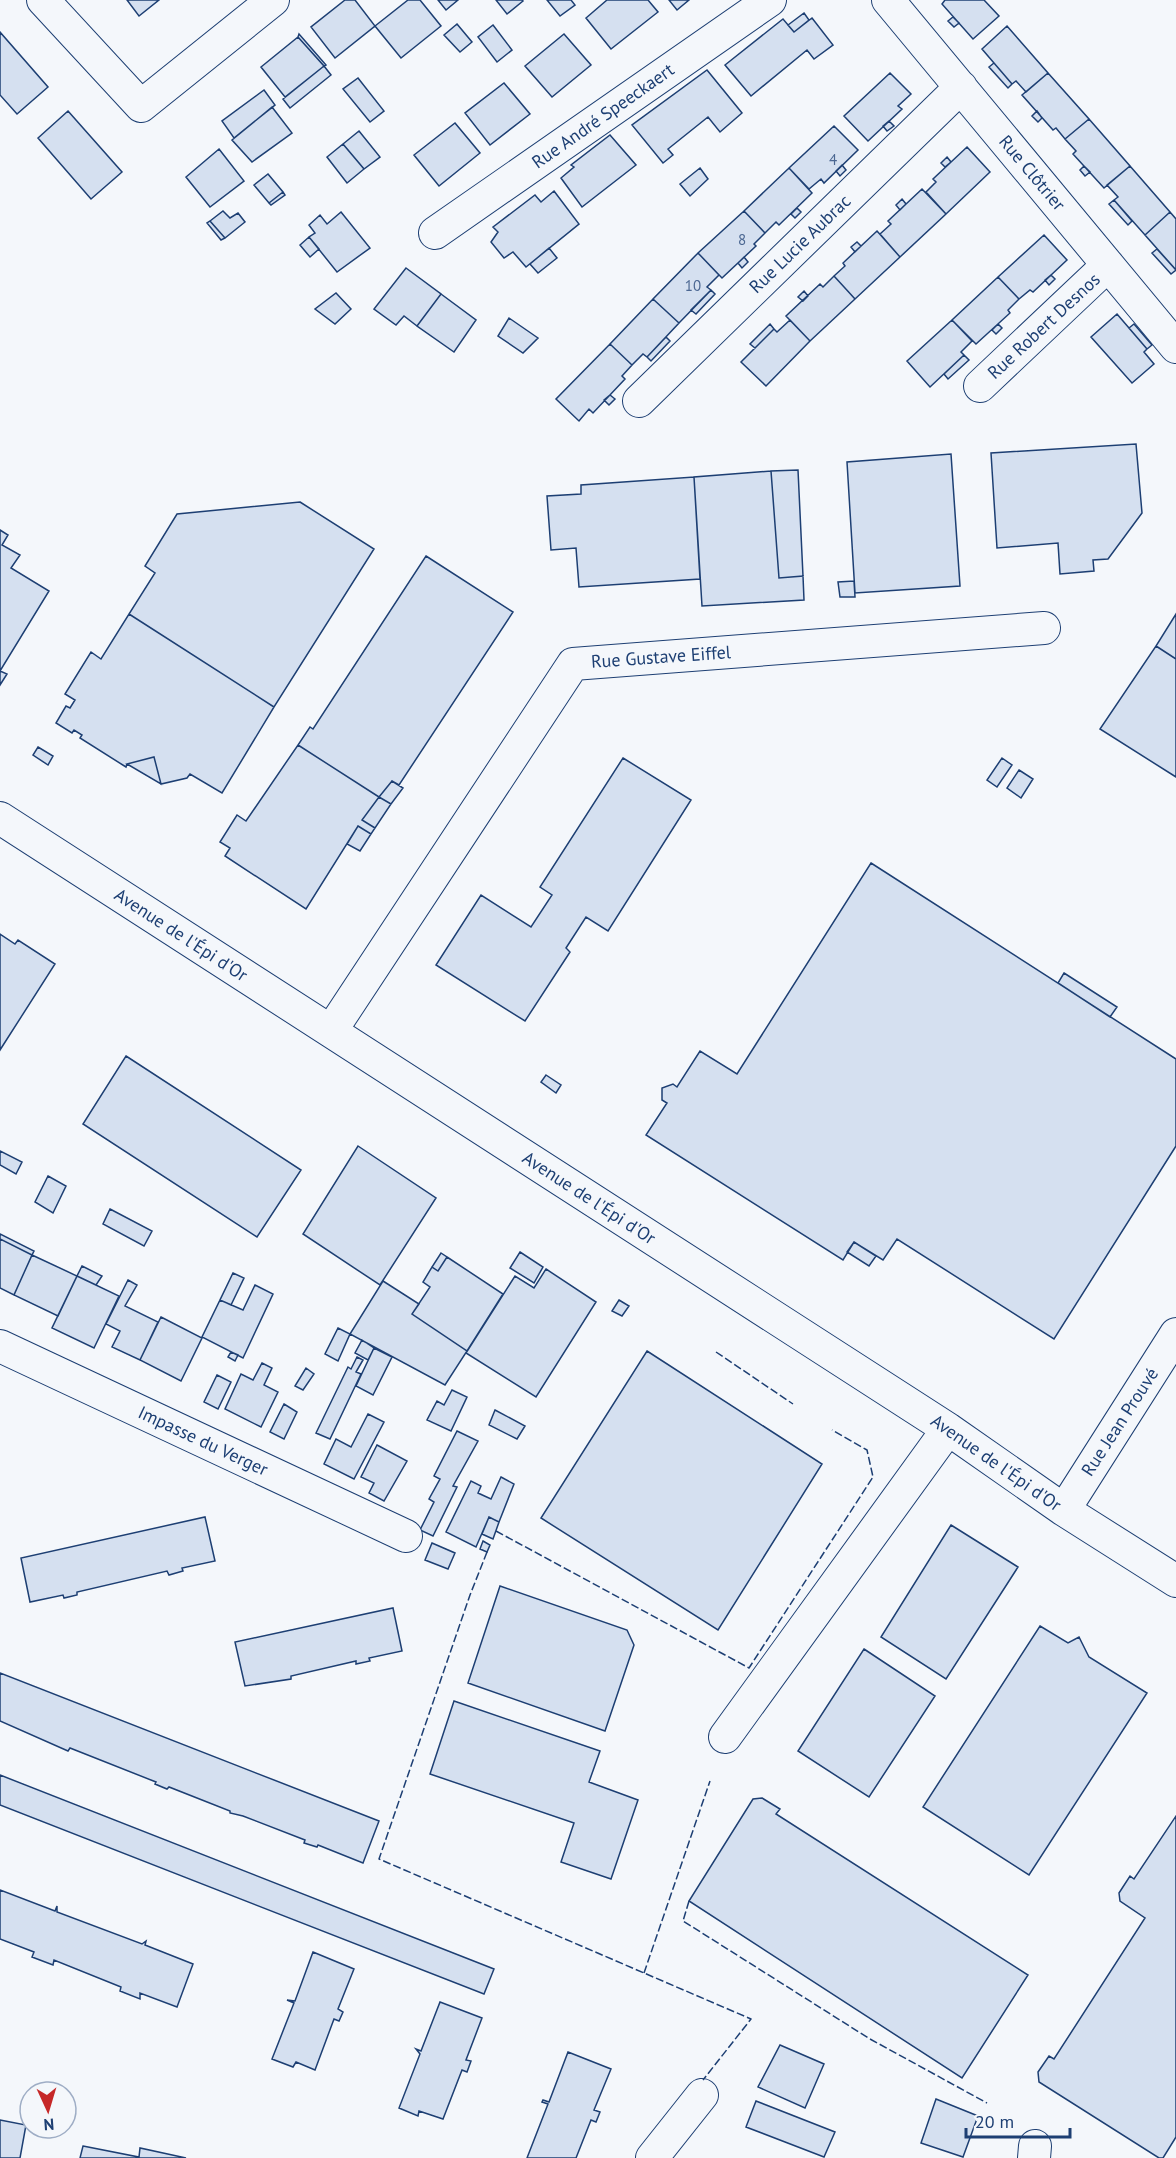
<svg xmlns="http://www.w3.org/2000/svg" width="1176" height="2158" font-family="'PT Sans',sans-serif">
	<rect width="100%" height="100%" fill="#f4f7fb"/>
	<path fill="#d5e0f0" stroke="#1d3f73" stroke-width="1.5" d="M 127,0 L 159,0 L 139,16 Z
		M 345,0 L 355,0 L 375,26 L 335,58 L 311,27 Z
		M 408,0 L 420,0 L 441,26 L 401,58 L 375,26 Z
		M 438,0 L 458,0 L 446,10 Z
		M 496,0 L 522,0 L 523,1 L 507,14 Z
		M 547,0 L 571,0 L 575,5 L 560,16 Z
		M 607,0 L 648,0 L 658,12 L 611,49 L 586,18 Z
		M 669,0 L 689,0 L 677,10 Z
		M 945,0 L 984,0 L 999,16 L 973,39 L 942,4 Z
		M 804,13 L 809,20 L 794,32 L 788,25 Z
		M 953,17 L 959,23 L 954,27 L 948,21 Z
		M 812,18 L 833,45 L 814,59 L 807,50 L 751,96 L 725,65 L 783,19 L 794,32 Z
		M 457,24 L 472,42 L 460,52 L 444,35 Z
		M 493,25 L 512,50 L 497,62 L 478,37 Z
		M 1007,26 L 1048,73 L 1026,92 L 1016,81 L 1012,84 L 982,49 Z
		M 0,32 L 48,87 L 17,114 L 0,95 Z
		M 299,34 L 326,65 L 324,66 L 298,37 Z
		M 564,34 L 591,65 L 552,97 L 525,66 Z
		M 298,37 L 324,66 L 285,97 L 261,67 Z
		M 994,63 L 1012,84 L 1008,88 L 989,67 Z
		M 324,66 L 331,75 L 290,108 L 283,99 Z
		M 707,70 L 742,113 L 720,132 L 708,117 L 668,149 L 673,155 L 663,163 L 632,125 Z
		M 890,73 L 911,94 L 898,106 L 902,109 L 868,141 L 844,116 Z
		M 1048,73 L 1089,119 L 1065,139 L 1056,128 L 1053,130 L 1022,95 Z
		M 358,78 L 384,111 L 370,122 L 343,89 Z
		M 504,83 L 530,114 L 490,145 L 465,113 Z
		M 264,90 L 275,105 L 234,138 L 222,121 Z
		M 272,107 L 292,133 L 252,162 L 232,140 Z
		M 68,111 L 122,172 L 91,199 L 38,138 Z
		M 1037,111 L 1042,118 L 1038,122 L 1032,116 Z
		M 1089,119 L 1130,166 L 1104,188 L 1073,154 L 1076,151 L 1065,139 Z
		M 889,121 L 894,126 L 887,131 L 883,126 Z
		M 455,123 L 480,153 L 439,186 L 414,155 Z
		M 834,126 L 858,150 L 824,183 L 821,179 L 809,189 L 789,168 Z
		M 359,131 L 380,157 L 364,169 L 343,144 Z
		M 610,135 L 636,165 L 582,207 L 561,178 L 574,167 L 571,165 Z
		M 343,144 L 364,169 L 347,183 L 327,157 Z
		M 967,147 L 990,172 L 946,214 L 926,192 L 936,182 L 933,179 Z
		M 219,149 L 244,181 L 210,207 L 186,177 Z
		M 947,157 L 951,162 L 945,167 L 941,163 Z
		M 842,165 L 846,170 L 840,176 L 836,171 Z
		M 1084,166 L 1090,172 L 1085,176 L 1080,170 Z
		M 1130,166 L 1170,212 L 1145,235 L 1114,200 L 1118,197 L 1107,185 Z
		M 700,168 L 708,179 L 690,196 L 680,184 Z
		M 789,168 L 812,193 L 779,225 L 776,222 L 765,233 L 744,211 Z
		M 268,174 L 283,192 L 269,203 L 254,185 Z
		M 922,189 L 946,214 L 900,257 L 880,234 L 891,224 L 888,221 Z
		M 554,191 L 579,224 L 526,267 L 513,252 L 504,258 L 491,242 L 498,232 L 493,227 L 535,195 L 541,202 Z
		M 283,192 L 285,195 L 271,205 L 269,203 Z
		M 902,199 L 906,204 L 900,210 L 896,205 Z
		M 1114,200 L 1132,221 L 1128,225 L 1109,204 Z
		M 797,208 L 801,212 L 795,218 L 791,214 Z
		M 223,211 L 230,218 L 238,213 L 245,222 L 225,238 L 210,221 Z
		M 744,211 L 765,233 L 754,244 L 756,246 L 722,278 L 698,253 Z
		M 341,212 L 370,248 L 337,272 L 309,237 L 315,233 L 309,225 L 320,215 L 327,224 Z
		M 1170,212 L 1176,219 L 1176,270 L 1145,235 Z
		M 210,221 L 225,238 L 221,240 L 207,223 Z
		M 877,231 L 900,257 L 855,299 L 834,276 L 845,266 L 843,263 Z
		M 1044,235 L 1067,260 L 1033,292 L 1030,290 L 1019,299 L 998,277 Z
		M 309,237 L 319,249 L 310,257 L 300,245 Z
		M 857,242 L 861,246 L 855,252 L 851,247 Z
		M 549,248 L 557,258 L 538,273 L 530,264 Z
		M 1157,249 L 1176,270 L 1171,274 L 1152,253 Z
		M 698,253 L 719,275 L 707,287 L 711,290 L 679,323 L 653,299 Z
		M 744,257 L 748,262 L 742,268 L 738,263 Z
		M 406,268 L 441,294 L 417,326 L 404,316 L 396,325 L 374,309 Z
		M 1051,275 L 1055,279 L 1049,285 L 1045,280 Z
		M 834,276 L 855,299 L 810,341 L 786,316 L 820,284 L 823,287 Z
		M 998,277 L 1019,299 L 1008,310 L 1010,313 L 976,344 L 952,320 Z
		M 711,290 L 715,294 L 696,314 L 691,310 Z
		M 804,291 L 808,296 L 803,301 L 798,297 Z
		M 336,293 L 351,309 L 335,324 L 315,309 Z
		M 441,294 L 476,320 L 454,352 L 417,326 Z
		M 653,299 L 679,323 L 647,357 L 643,354 L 632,365 L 610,344 Z
		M 1117,314 L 1147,349 L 1144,352 L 1154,364 L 1132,383 L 1091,337 Z
		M 509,318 L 538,338 L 523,353 L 498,336 Z
		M 790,320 L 810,341 L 766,386 L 741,362 L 774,329 L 777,332 Z
		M 952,320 L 972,341 L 961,352 L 964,355 L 930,387 L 907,361 Z
		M 770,324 L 774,329 L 755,348 L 750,344 Z
		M 998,324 L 1002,328 L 996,334 L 992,330 Z
		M 1134,324 L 1152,345 L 1147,349 L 1129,328 Z
		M 666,337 L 670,341 L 651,361 L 647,357 Z
		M 610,344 L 632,365 L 622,376 L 625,379 L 593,413 L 589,409 L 579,421 L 556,399 Z
		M 964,355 L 969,360 L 948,379 L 944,374 Z
		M 610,395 L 615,399 L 609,405 L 604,400 Z
		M 1136,444 L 1142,513 L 1108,559 L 1093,560 L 1094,571 L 1060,574 L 1058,543 L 997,548 L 991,453 Z
		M 951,454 L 960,586 L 855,593 L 847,462 Z
		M 798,470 L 803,576 L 779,578 L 771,471 Z
		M 771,471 L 779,578 L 803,576 L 804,600 L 702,606 L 694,477 Z
		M 694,477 L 700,579 L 579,587 L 576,548 L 551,550 L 547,496 L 581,494 L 581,485 Z
		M 300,502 L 374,549 L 274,707 L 129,614 L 155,573 L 145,566 L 177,514 Z
		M 0,530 L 8,535 L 2,545 L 20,555 L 11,568 L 49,591 L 0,671 Z
		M 426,556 L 513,612 L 399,785 L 392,781 L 379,797 L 298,745 L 310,727 L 313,729 Z
		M 854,581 L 855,597 L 840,597 L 838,582 Z
		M 129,614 L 274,707 L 222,793 L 190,774 L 187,778 L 161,784 L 154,757 L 127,764 L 126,767 L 80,738 L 82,735 L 74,730 L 72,733 L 56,723 L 66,706 L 70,708 L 75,700 L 65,694 L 91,652 L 101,659 Z
		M 1176,614 L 1176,659 L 1156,646 Z
		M 1156,646 L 1176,659 L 1176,777 L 1100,729 Z
		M 0,671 L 7,674 L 0,685 Z
		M 298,745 L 379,797 L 362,820 L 375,828 L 371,834 L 358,826 L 306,909 L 225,856 L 230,848 L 220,842 L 237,815 L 246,821 Z
		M 38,747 L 53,756 L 48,765 L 33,755 Z
		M 154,757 L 161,784 L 127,764 Z
		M 623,758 L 691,800 L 608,931 L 586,917 L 566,948 L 570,952 L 525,1021 L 436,965 L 481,895 L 531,927 L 552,895 L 540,887 Z
		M 1002,758 L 1012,765 L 997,787 L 987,780 Z
		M 1019,770 L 1033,779 L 1021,798 L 1007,788 Z
		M 392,781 L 403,788 L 391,804 L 379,797 Z
		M 379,797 L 391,804 L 375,828 L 362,820 Z
		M 358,826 L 371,834 L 360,851 L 347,844 Z
		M 871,863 L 1176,1059 L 1176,1146 L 1054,1339 L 897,1239 L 883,1260 L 854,1242 L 843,1260 L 646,1135 L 667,1103 L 662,1100 L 662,1088 L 673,1084 L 677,1087 L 700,1051 L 737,1074 Z
		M 0,934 L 15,944 L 18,940 L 55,964 L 0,1050 Z
		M 1064,973 L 1117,1007 L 1110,1017 L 1058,983 Z
		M 126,1056 L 301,1170 L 257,1237 L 83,1124 Z
		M 546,1075 L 561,1085 L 556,1093 L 541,1082 Z
		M 358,1146 L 436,1198 L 380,1285 L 303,1234 Z
		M 0,1151 L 22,1162 L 16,1174 L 0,1165 Z
		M 48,1176 L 66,1186 L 53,1213 L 35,1202 Z
		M 110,1209 L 152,1231 L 144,1246 L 103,1224 Z
		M 0,1234 L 34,1251 L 32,1255 L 0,1239 Z
		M 0,1239 L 32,1255 L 14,1295 L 0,1288 Z
		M 854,1242 L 876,1256 L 869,1266 L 847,1252 Z
		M 520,1252 L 543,1267 L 534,1283 L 510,1268 Z
		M 441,1253 L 447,1257 L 438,1271 L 432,1267 Z
		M 32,1255 L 77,1276 L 58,1316 L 14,1295 Z
		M 447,1257 L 503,1294 L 467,1351 L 412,1314 L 430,1287 L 423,1282 L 432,1267 L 438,1271 Z
		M 82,1266 L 102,1276 L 96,1285 L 77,1276 Z
		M 546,1269 L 596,1302 L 536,1397 L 466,1353 L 515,1276 L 534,1288 Z
		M 233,1273 L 244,1278 L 231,1305 L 220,1300 Z
		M 77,1276 L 119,1296 L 94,1348 L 52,1328 Z
		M 128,1280 L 137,1285 L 125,1306 L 158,1322 L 140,1360 L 112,1347 L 120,1331 L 106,1324 Z
		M 383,1281 L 419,1304 L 412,1314 L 467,1351 L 445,1385 L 350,1334 Z
		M 255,1285 L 273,1294 L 243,1358 L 202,1337 L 220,1300 L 243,1310 Z
		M 619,1300 L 629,1306 L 622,1316 L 612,1311 Z
		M 161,1317 L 202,1338 L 181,1381 L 140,1360 Z
		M 338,1328 L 350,1334 L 338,1361 L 325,1354 Z
		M 362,1340 L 374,1348 L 368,1360 L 355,1353 Z
		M 374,1348 L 392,1357 L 373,1395 L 356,1386 Z
		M 647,1351 L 822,1464 L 718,1630 L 541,1518 Z
		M 231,1352 L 238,1355 L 235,1361 L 228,1357 Z
		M 357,1357 L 363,1360 L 356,1372 L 361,1374 L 330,1439 L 316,1433 L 348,1367 L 351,1369 Z
		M 262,1363 L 272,1368 L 264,1385 L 278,1392 L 261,1427 L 225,1409 L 241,1374 L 253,1380 Z
		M 306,1368 L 314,1374 L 303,1390 L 295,1386 Z
		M 217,1375 L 231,1382 L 218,1409 L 204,1402 Z
		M 452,1390 L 467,1397 L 451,1431 L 427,1420 L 437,1401 L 444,1405 Z
		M 284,1404 L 297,1412 L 284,1439 L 270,1432 Z
		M 495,1410 L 525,1426 L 517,1439 L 489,1425 Z
		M 368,1414 L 384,1422 L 354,1479 L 324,1464 L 336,1439 L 351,1447 Z
		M 457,1431 L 478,1441 L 453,1486 L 457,1487 L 433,1536 L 420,1530 L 434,1502 L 429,1499 L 440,1479 L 434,1476 Z
		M 377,1445 L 407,1461 L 384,1501 L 369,1493 L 374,1483 L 361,1477 Z
		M 501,1477 L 514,1484 L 499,1522 L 489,1517 L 476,1547 L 446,1532 L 471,1481 L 481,1486 L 478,1493 L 491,1499 Z
		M 205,1517 L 215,1561 L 182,1568 L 183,1571 L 169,1575 L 167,1571 L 77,1592 L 77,1595 L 64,1598 L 63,1595 L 30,1602 L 21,1558 Z
		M 489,1517 L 499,1522 L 493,1539 L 482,1534 Z
		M 951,1525 L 1018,1567 L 946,1679 L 881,1637 Z
		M 483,1541 L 490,1545 L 487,1552 L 480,1549 Z
		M 432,1543 L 455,1553 L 448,1569 L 425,1560 Z
		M 500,1586 L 627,1630 L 634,1645 L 605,1731 L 468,1683 Z
		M 393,1608 L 402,1651 L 369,1658 L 370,1661 L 356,1664 L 356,1661 L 291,1676 L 291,1679 L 245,1686 L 235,1642 Z
		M 1040,1626 L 1068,1643 L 1079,1637 L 1089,1657 L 1147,1693 L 1029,1875 L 923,1807 Z
		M 864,1649 L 935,1696 L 869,1797 L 798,1751 Z
		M 0,1673 L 379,1821 L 363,1863 L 318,1845 L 317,1847 L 304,1843 L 305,1840 L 243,1816 L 230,1813 L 230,1811 L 169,1787 L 167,1789 L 155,1784 L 156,1782 L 70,1748 L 68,1751 L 0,1721 Z
		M 454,1701 L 600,1751 L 589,1782 L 638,1800 L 611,1879 L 561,1862 L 574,1823 L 430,1774 Z
		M 0,1775 L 494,1969 L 484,1994 L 0,1805 Z
		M 762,1798 L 780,1809 L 776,1814 L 1028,1975 L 962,2078 L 689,1901 L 753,1799 Z
		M 1176,1816 L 1176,2137 L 1163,2158 L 1159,2158 L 1039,2082 L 1038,2072 L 1049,2056 L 1054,2059 L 1145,1918 L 1120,1901 L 1119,1893 L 1130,1876 L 1134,1879 Z
		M 0,1890 L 55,1911 L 57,1906 L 57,1912 L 142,1944 L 146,1941 L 145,1945 L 193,1964 L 177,2007 L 140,1993 L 140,1999 L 120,1991 L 121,1987 L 54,1960 L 53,1965 L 32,1957 L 34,1952 L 0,1939 Z
		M 313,1952 L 354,1969 L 338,2009 L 343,2012 L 339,2021 L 334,2019 L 315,2070 L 296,2062 L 293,2067 L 272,2059 L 294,2003 L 287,2000 L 295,2001 Z
		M 440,2002 L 482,2018 L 466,2060 L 471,2061 L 467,2072 L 462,2070 L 443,2119 L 419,2111 L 418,2116 L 399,2108 L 420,2054 L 416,2049 L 421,2051 Z
		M 780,2045 L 824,2064 L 805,2108 L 758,2087 Z
		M 568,2052 L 611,2069 L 594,2110 L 600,2112 L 596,2122 L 591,2120 L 576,2158 L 527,2158 L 548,2104 L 542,2102 L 543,2100 L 549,2102 Z
		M 936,2099 L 978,2116 L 963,2157 L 921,2143 Z
		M 756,2101 L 835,2132 L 824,2157 L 746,2127 Z
		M 0,2120 L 26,2125 L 20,2158 L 0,2158 Z
		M 83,2146 L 139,2157 L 140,2148 L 186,2158 L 80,2158 Z"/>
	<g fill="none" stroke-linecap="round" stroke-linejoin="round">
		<defs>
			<path id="minor" d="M 43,0 L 141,106 L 273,0
				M 888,0 L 1176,347
				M 435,233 L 770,0
				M 980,386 L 1108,265
				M 639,401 L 961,87
				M 0,818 L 948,1429 L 1064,1510 L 1176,1581
				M 331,1031 L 573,664 L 1044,628
				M 0,1346 L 406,1536
				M 1064,1510 L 1176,1334
				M 725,1737 L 948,1429
				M 652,2158 L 702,2095
				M 1034,2158 L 1035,2146"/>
		</defs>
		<use href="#minor" stroke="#1d3f73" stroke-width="34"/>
		<use href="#minor" stroke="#f4f7fb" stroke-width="32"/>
		<path stroke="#1d3f73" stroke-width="1.5" stroke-dasharray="8 3" stroke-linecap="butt" d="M 716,1352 L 793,1404
			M 496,1531 L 749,1668 L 873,1477 L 867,1450 L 832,1430
			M 487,1552 L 470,1595 L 379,1859 L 751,2019 L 703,2080
			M 689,1901 L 683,1921 L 870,2039 L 987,2103
			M 644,1973 L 710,1781"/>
	</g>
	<g text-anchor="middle" stroke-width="4.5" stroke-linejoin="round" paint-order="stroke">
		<g font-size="15" fill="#4b6792">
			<text x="833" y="165">4</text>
			<text x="742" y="245">8</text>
			<text x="693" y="291">10</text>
		</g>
		<g font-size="18" fill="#1d3f73" stroke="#f4f7fb">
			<text transform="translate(603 116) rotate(-35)" y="6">Rue André Speeckaert</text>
			<text transform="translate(1032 173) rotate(50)" y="6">Rue Clôtrier</text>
			<text transform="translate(800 244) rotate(-44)" y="6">Rue Lucie Aubrac</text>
			<text transform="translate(1044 326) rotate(-43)" y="6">Rue Robert Desnos</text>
			<text transform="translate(661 657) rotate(-4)" y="6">Rue Gustave Eiffel</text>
			<text transform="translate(181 935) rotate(33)" y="6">Avenue de l'Épi d'Or</text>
			<text transform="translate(589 1198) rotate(33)" y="6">Avenue de l'Épi d'Or</text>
			<text transform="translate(1120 1422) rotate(-57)" y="6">Rue Jean Prouvé</text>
			<text transform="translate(203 1441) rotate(25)" y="6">Impasse du Verger</text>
			<text transform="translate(996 1463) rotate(35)" y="6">Avenue de l'Épi d'Or</text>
		</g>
	</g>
	<g transform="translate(48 2110) rotate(176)"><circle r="28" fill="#f4f7fb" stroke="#9eadc5" stroke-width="1.5"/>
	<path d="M0-4.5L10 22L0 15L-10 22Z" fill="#c62828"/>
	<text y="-9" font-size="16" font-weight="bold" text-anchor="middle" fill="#1d3f73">N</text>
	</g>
	<path d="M966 2128v9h104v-9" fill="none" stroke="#1d3f73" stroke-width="3"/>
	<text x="975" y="2128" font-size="18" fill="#1d3f73" stroke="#f4f7fb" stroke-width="4.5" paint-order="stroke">20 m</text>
</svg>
